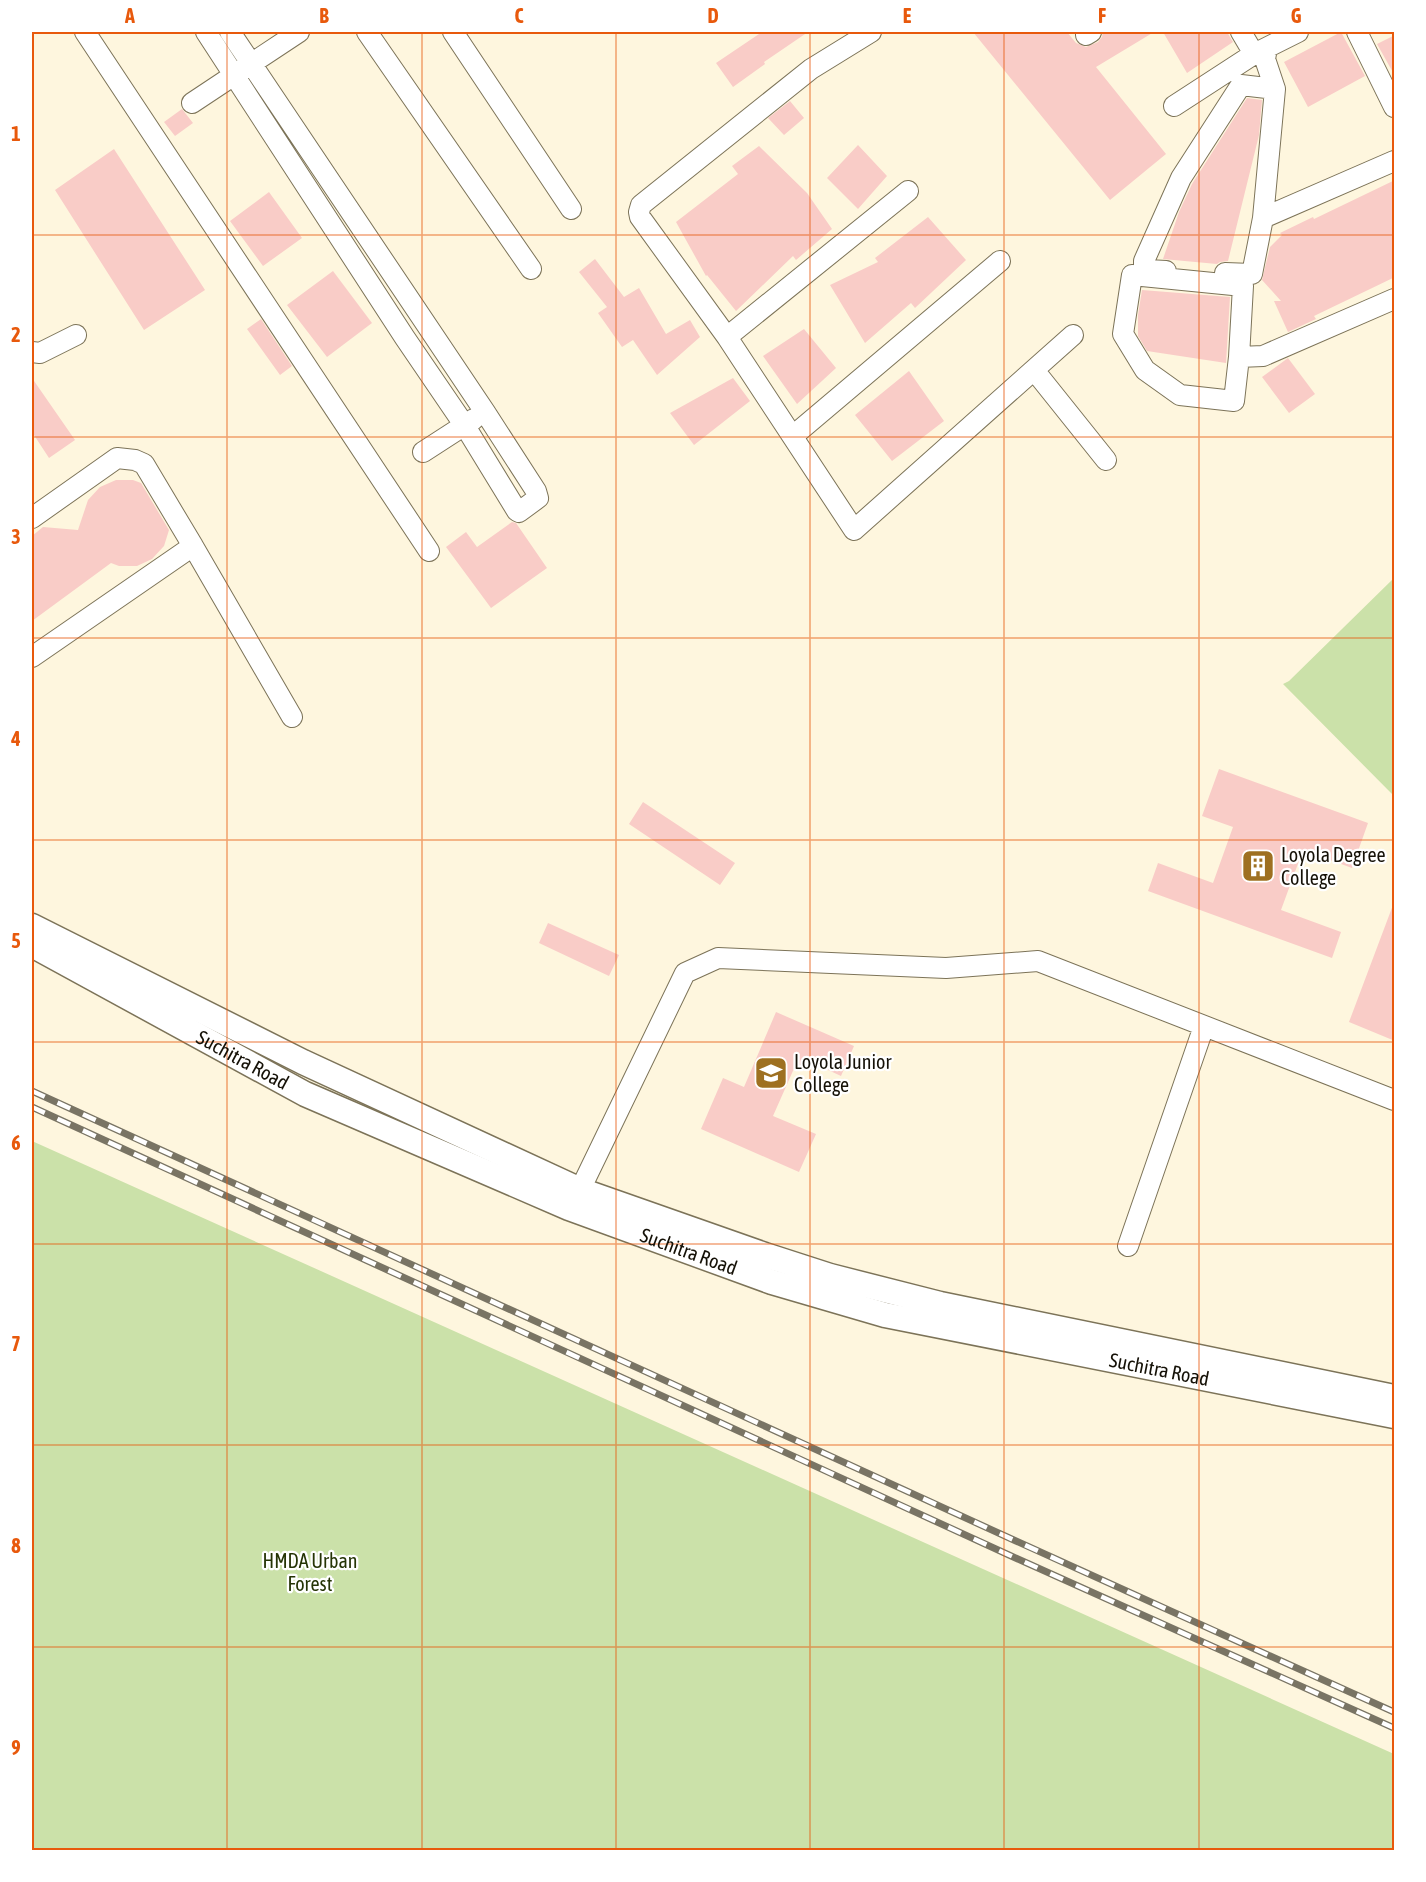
<svg xmlns="http://www.w3.org/2000/svg" width="1426" height="1882" font-family="'Asap Condensed',sans-serif">
	<rect width="100%" height="100%" fill="#fef6de"/>
	<path fill="#cbe1a9" d="M 1394,578 L 1394,796 L 1283,684 L 1289,681 Z
		M 32,1141 L 1394,1754 L 1394,1850 L 32,1850 Z"/>
	<path fill="#f9ccc7" d="M 762,32 L 808,32 L 764,62 L 765,64 L 733,87 L 716,63 Z
		M 973,32 L 1067,32 L 1076,43 L 1086,47 L 1098,42 L 1102,37 L 1103,32 L 1154,32 L 1096,67 L 1166,154 L 1110,200 Z
		M 1163,32 L 1227,32 L 1233,42 L 1187,73 Z
		M 1341,32 L 1365,76 L 1308,107 L 1284,62 Z
		M 1395,35 L 1395,76 L 1377,44 Z
		M 1247,98 L 1262,100 L 1259,135 L 1228,261 L 1220,262 L 1217,264 L 1163,259 L 1179,212 L 1192,184 Z
		M 790,101 L 804,118 L 784,135 L 768,118 Z
		M 182,109 L 193,123 L 175,136 L 164,122 Z
		M 858,145 L 887,176 L 858,209 L 827,178 Z
		M 759,146 L 807,193 L 832,229 L 796,260 L 793,256 L 736,311 L 707,275 L 706,276 L 676,222 L 738,174 L 732,166 Z
		M 114,149 L 205,290 L 144,330 L 55,190 Z
		M 1395,180 L 1395,277 L 1314,316 L 1316,319 L 1288,332 L 1274,301 L 1281,301 L 1262,280 L 1270,247 L 1282,235 L 1280,233 L 1313,217 L 1314,219 Z
		M 269,192 L 302,238 L 263,266 L 230,221 Z
		M 928,217 L 966,260 L 915,308 L 911,303 L 865,343 L 830,285 L 878,262 L 875,258 Z
		M 595,259 L 624,297 L 639,288 L 666,334 L 690,320 L 700,337 L 657,375 L 633,340 L 622,347 L 598,313 L 607,307 L 579,272 Z
		M 333,271 L 372,323 L 327,357 L 287,305 Z
		M 1142,290 L 1230,297 L 1226,363 L 1147,351 L 1138,336 L 1138,315 Z
		M 261,319 L 292,366 L 280,375 L 247,329 Z
		M 804,329 L 836,368 L 797,404 L 763,356 Z
		M 1288,358 L 1315,394 L 1289,413 L 1262,377 Z
		M 909,371 L 944,421 L 892,461 L 855,415 Z
		M 32,378 L 75,440 L 49,458 L 32,432 Z
		M 733,378 L 750,401 L 694,445 L 670,413 Z
		M 116,480 L 133,480 L 141,483 L 169,530 L 164,546 L 152,559 L 137,566 L 119,566 L 111,563 L 32,621 L 32,536 L 43,527 L 78,530 L 88,500 L 100,487 Z
		M 512,522 L 516,523 L 547,568 L 491,608 L 446,547 L 466,532 L 477,547 Z
		M 1219,769 L 1368,823 L 1352,868 L 1303,850 L 1281,910 L 1341,932 L 1332,958 L 1148,891 L 1158,863 L 1213,883 L 1233,827 L 1202,816 Z
		M 643,802 L 735,863 L 720,885 L 629,824 Z
		M 1393,905 L 1395,905 L 1395,1041 L 1349,1022 Z
		M 548,923 L 619,955 L 609,976 L 539,943 Z
		M 776,1012 L 854,1046 L 841,1076 L 813,1063 L 810,1070 L 796,1064 L 773,1116 L 816,1134 L 799,1172 L 701,1129 L 723,1078 L 744,1087 Z"/>
	<g fill="none" stroke-linecap="round" stroke-linejoin="round">
		<defs>
			<path id="minor" d="M 85,32 L 429,551
				M 206,32 L 405,338 L 465,426 L 517,511 L 519,512 L 538,498 L 536,491 L 485,412 L 230,32
				M 367,32 L 531,269
				M 453,32 L 571,209
				M 871,32 L 811,69 L 641,205 L 639,212 L 640,217 L 727,337 L 854,530 L 1073,335
				M 1241,32 L 1254,54
				M 1357,32 L 1394,107
				M 1086,35 L 1091,32
				M 192,103 L 299,32
				M 1174,106 L 1254,54 L 1298,32
				M 1263,218 L 1394,161
				M 1166,271 L 1147,270 L 1144,266 L 1144,261 L 1181,178 L 1241,85 L 1275,89
				M 1225,273 L 1252,274 L 1263,218 L 1275,89 L 1265,59 L 1267,48
				M 727,337 L 908,191
				M 32,352 L 40,353 L 76,335
				M 1239,357 L 1234,401 L 1180,395 L 1145,370 L 1123,334 L 1132,275 L 1243,286 L 1239,357 L 1263,356 L 1394,299
				M 1034,370 L 1106,460
				M 793,436 L 1000,261
				M 423,452 L 474,419
				M 32,518 L 117,458 L 135,460 L 144,464 L 193,546
				M 32,657 L 193,546 L 292,717
				M 580,1190 L 685,973 L 718,958 L 946,968 L 1038,961 L 1394,1100
				M 1128,1246 L 1204,1026"/>
			<g id="major">
				<path d="M 32,926 L 303,1062 L 580,1190 L 765,1255 L 830,1276 L 940,1304 L 1394,1397"/>
				<path id="s1" d="M 32,945 L 305,1094 L 569,1208 L 772,1282 L 885,1315 L 1394,1416"/>
			</g>
		</defs>
		<use href="#minor" stroke="#7c7358" stroke-width="22"/>
		<use href="#major" stroke="#7c7358" stroke-width="27"/>
		<use href="#minor" stroke="#fff" stroke-width="20"/>
		<use href="#major" stroke="#fff" stroke-width="24"/>
		<defs>
			<path id="rail" d="M 32,1091 L 1016,1541 L 1394,1712
				M 32,1107 L 1009,1555 L 1394,1728"/>
		</defs>
		<use href="#rail" stroke="#797464" stroke-width="7"/>
		<use href="#rail" stroke="#fff" stroke-width="4.5" stroke-dasharray="14" stroke-linecap="butt"/>
	</g>
	<path fill="none" stroke="#e8590c" stroke-width="1.5" stroke-opacity="0.55" d="M 227,32 L 227,1850M 422,32 L 422,1850M 616,32 L 616,1850M 810,32 L 810,1850M 1004,32 L 1004,1850M 1199,32 L 1199,1850M 32,235 L 1394,235M 32,437 L 1394,437M 32,638 L 1394,638M 32,840 L 1394,840M 32,1042 L 1394,1042M 32,1244 L 1394,1244M 32,1445 L 1394,1445M 32,1647 L 1394,1647"/>
	<defs>
		<symbol id="building-square" viewBox="-11 -11 22 22"><rect x="-9" y="-9" width="18" height="18" rx="4" fill="#9e7021" stroke="#fff"/><path d="M-4-6H4V6H1V3H-1V6H-4ZM-2.5-4.3h1.7v1.8h-1.7ZM.8-4.3h1.7v1.8H.8ZM-2.5-1h1.7V.8h-1.7ZM.8-1h1.7V.8H.8Z" fill="#fff"/></symbol>
		<symbol id="university-square" viewBox="-11 -11 22 22"><rect x="-9" y="-9" width="18" height="18" rx="4" fill="#9e7021" stroke="#fff"/><path d="M0-5L7-2L0 1L-7-2ZM-4 1L0 2.5L4 1V4Q0 6-4 4Z" fill="#fff"/></symbol>
	</defs>
	<g fill-rule="evenodd">
		<use href="#building-square" x="1239" y="847" width="38" height="38"/>
		<use href="#university-square" x="752" y="1054" width="38" height="38"/>
	</g>
	<g text-anchor="middle" stroke-width="4.5" stroke-linejoin="round" paint-order="stroke">
		<g font-size="20" fill="#151107" stroke="#fff" text-anchor="start">
			<text x="1281" y="862">Loyola Degree<tspan x="1281" dy="23">College</tspan></text>
			<text x="794" y="1069">Loyola Junior<tspan x="794" dy="23">College</tspan></text>
		</g>
		<g font-size="20" fill="#151107" stroke="#fff">
			<text dy="7" stroke="none"><textPath href="#s1" startOffset="240">Suchitra Road</textPath></text>
			<text dy="7" stroke="none"><textPath href="#s1" startOffset="726">Suchitra Road</textPath></text>
			<text dy="7" stroke="none"><textPath href="#s1" startOffset="1212">Suchitra Road</textPath></text>
		</g>
		<g font-size="20" fill="#253405" stroke="#fff">
			<text x="310" y="1568">HMDA Urban<tspan x="310" dy="23">Forest</tspan></text>
		</g>
	</g>
	<rect width="1426" height="1882" fill="none" stroke="#ffffff" stroke-width="66"/>
	<rect x="33" y="33" width="1360" height="1816" fill="none" stroke="#e8590c" stroke-width="2"/>
	<g font-size="20" text-anchor="middle" font-weight="bold" fill="#e8590c">
		<text x="130" y="23">A</text>
		<text x="324" y="23">B</text>
		<text x="519" y="23">C</text>
		<text x="713" y="23">D</text>
		<text x="907" y="23">E</text>
		<text x="1102" y="23">F</text>
		<text x="1296" y="23">G</text>
		<text x="16" y="141">1</text>
		<text x="16" y="342">2</text>
		<text x="16" y="544">3</text>
		<text x="16" y="746">4</text>
		<text x="16" y="948">5</text>
		<text x="16" y="1150">6</text>
		<text x="16" y="1351">7</text>
		<text x="16" y="1553">8</text>
		<text x="16" y="1755">9</text>
	</g>
</svg>
